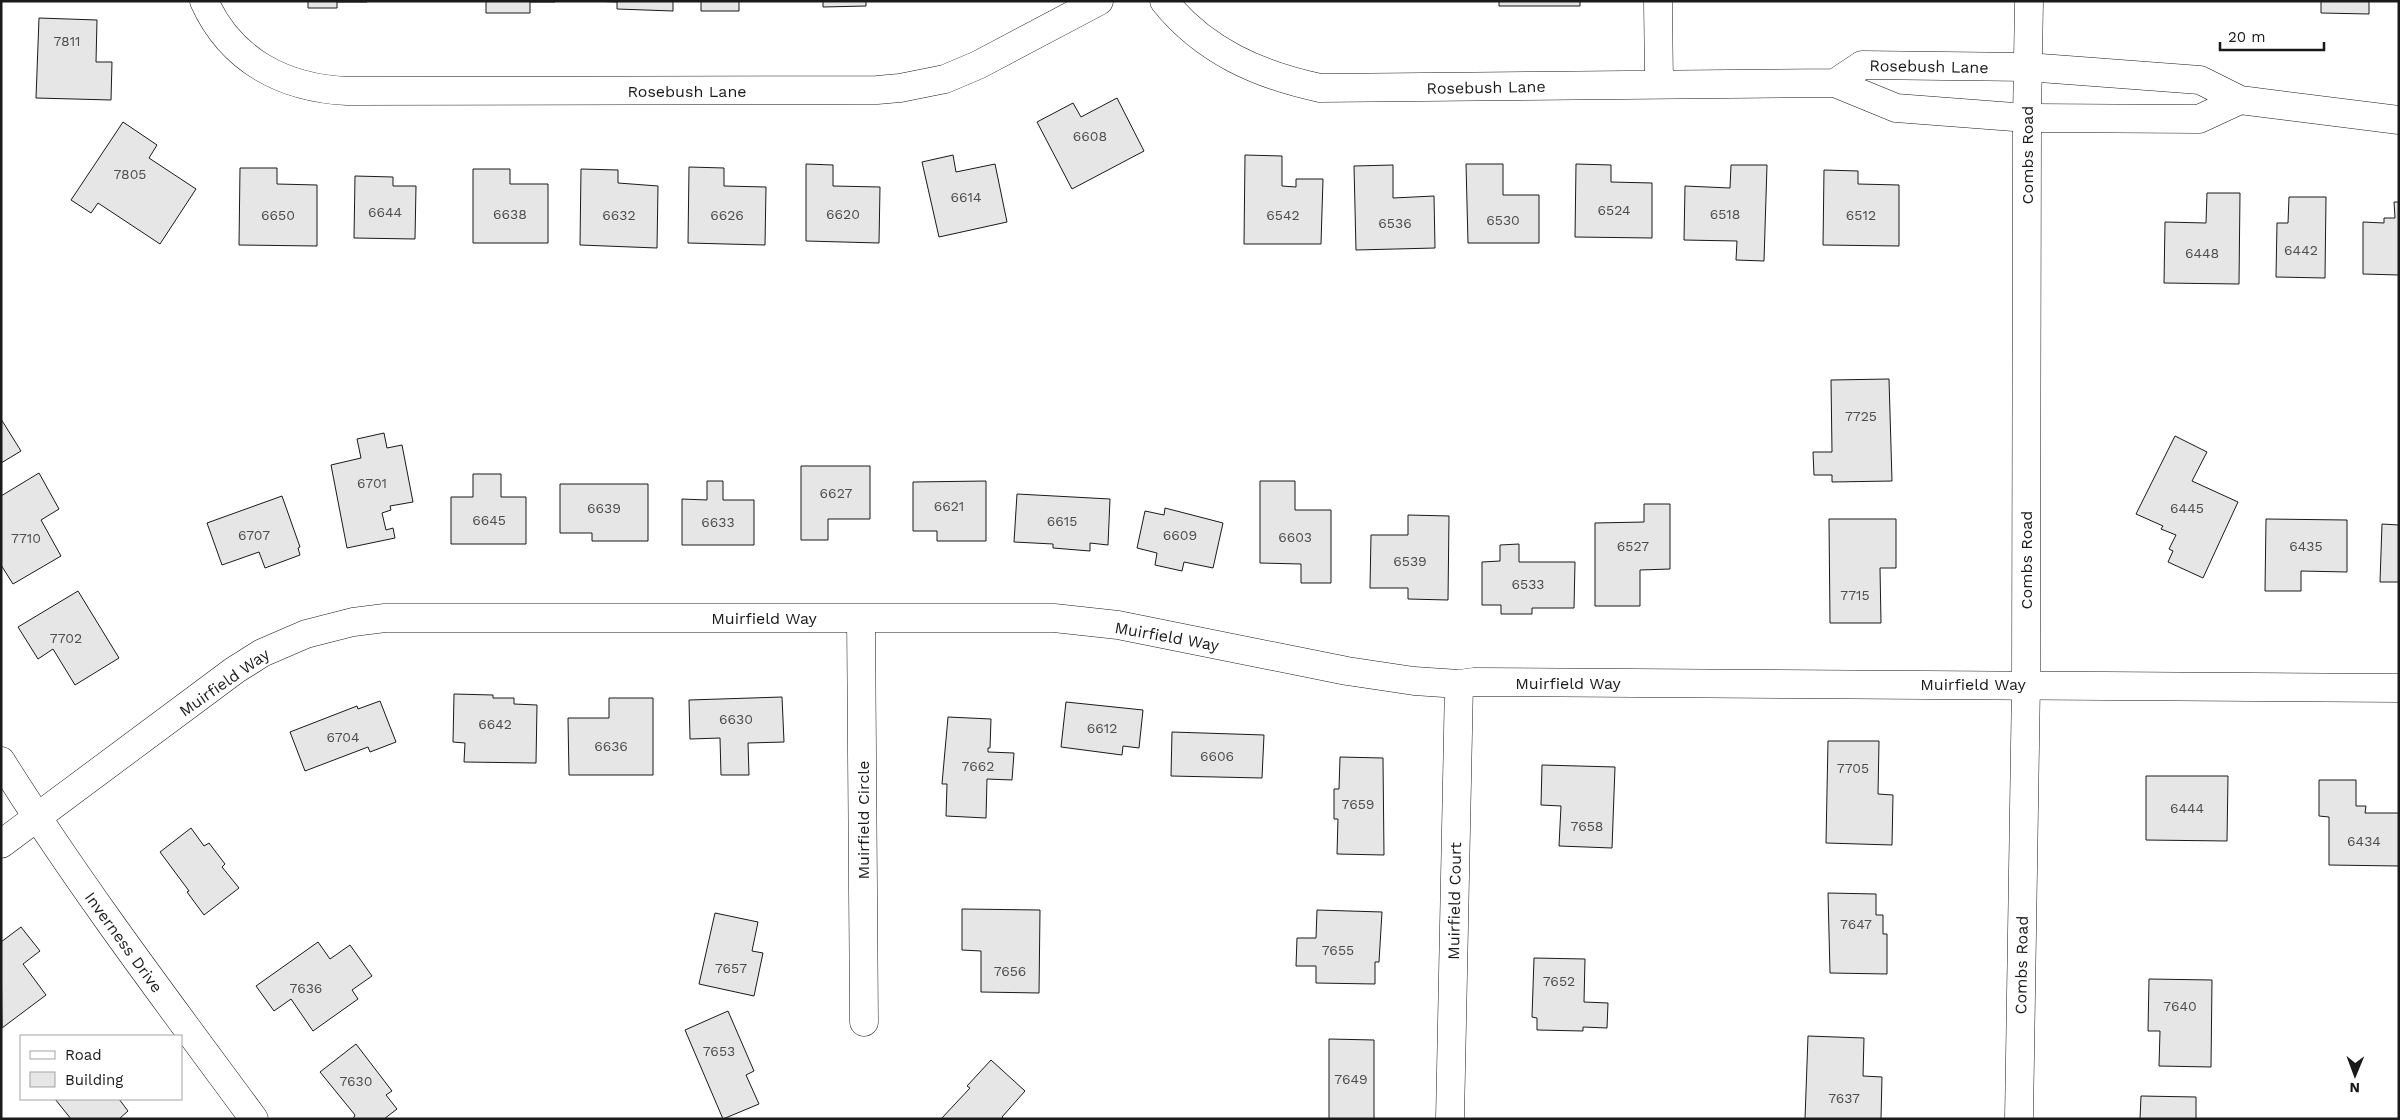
<svg xmlns="http://www.w3.org/2000/svg" width="2400" height="1120" font-family="'Work Sans',sans-serif">
	<rect width="100%" height="100%" fill="#fff"/>
	<path fill="#e6e6e6" stroke="#1a1a1a" d="M 308,1 L 367,1 L 367,2 L 337,2 L 337,8 L 308,8 Z
		M 486,1 L 555,1 L 555,2 L 530,2 L 530,13 L 486,13 Z
		M 591,1 L 673,1 L 673,11 L 617,9 L 617,2 Z
		M 701,1 L 739,1 L 739,11 L 701,11 Z
		M 823,1 L 866,1 L 866,6 L 823,7 Z
		M 1499,1 L 1580,1 L 1580,6 L 1499,6 Z
		M 2321,1 L 2369,1 L 2369,14 L 2321,13 Z
		M 39,18 L 97,20 L 96,62 L 112,62 L 111,100 L 36,98 Z
		M 1117,98 L 1144,151 L 1072,189 L 1037,122 L 1073,103 L 1081,117 Z
		M 123,122 L 157,145 L 149,158 L 196,189 L 160,244 L 98,203 L 91,213 L 71,200 Z
		M 953,155 L 956,172 L 995,164 L 1007,222 L 939,237 L 922,162 Z
		M 1245,155 L 1282,156 L 1282,186 L 1296,187 L 1296,179 L 1323,179 L 1321,244 L 1244,244 Z
		M 806,164 L 833,165 L 833,186 L 880,187 L 879,243 L 806,241 Z
		M 1466,164 L 1503,164 L 1503,195 L 1539,195 L 1539,243 L 1468,243 Z
		M 1576,164 L 1611,165 L 1611,182 L 1652,183 L 1652,238 L 1575,237 Z
		M 1393,165 L 1393,198 L 1434,196 L 1435,248 L 1356,250 L 1354,166 Z
		M 1731,165 L 1767,165 L 1764,261 L 1736,260 L 1737,241 L 1684,240 L 1685,186 L 1730,188 Z
		M 689,167 L 724,168 L 724,186 L 766,187 L 765,245 L 688,243 Z
		M 240,168 L 277,168 L 277,184 L 317,185 L 317,246 L 239,245 Z
		M 473,169 L 510,169 L 510,184 L 548,184 L 548,243 L 473,243 Z
		M 581,169 L 618,170 L 618,183 L 658,186 L 657,248 L 580,245 Z
		M 1824,170 L 1858,171 L 1858,184 L 1899,185 L 1899,246 L 1823,245 Z
		M 355,176 L 393,177 L 393,186 L 416,186 L 415,239 L 354,238 Z
		M 2207,193 L 2240,193 L 2239,284 L 2164,283 L 2165,222 L 2206,223 Z
		M 2289,197 L 2326,197 L 2325,278 L 2276,277 L 2277,223 L 2288,223 Z
		M 2394,202 L 2399,202 L 2399,275 L 2363,274 L 2363,222 L 2384,223 L 2384,218 L 2395,218 Z
		M 1889,379 L 1892,481 L 1832,482 L 1832,475 L 1814,475 L 1813,452 L 1832,452 L 1831,380 Z
		M 1,419 L 21,451 L 1,463 Z
		M 384,433 L 387,448 L 402,445 L 413,502 L 390,506 L 391,510 L 382,513 L 386,530 L 393,528 L 395,538 L 347,548 L 331,465 L 361,458 L 357,439 Z
		M 2175,436 L 2207,452 L 2192,481 L 2238,502 L 2203,578 L 2168,562 L 2173,551 L 2169,549 L 2176,535 L 2161,529 L 2163,526 L 2136,514 Z
		M 801,466 L 870,466 L 870,519 L 828,519 L 828,540 L 801,540 Z
		M 39,473 L 59,509 L 41,520 L 61,556 L 13,584 L 1,565 L 1,496 Z
		M 473,474 L 501,474 L 501,497 L 526,497 L 526,544 L 451,544 L 451,497 L 473,497 Z
		M 707,481 L 723,481 L 723,500 L 754,500 L 754,545 L 682,545 L 682,499 L 707,500 Z
		M 986,481 L 986,541 L 937,541 L 937,531 L 913,531 L 913,482 Z
		M 1260,481 L 1295,481 L 1295,510 L 1331,510 L 1331,583 L 1301,583 L 1301,564 L 1260,563 Z
		M 560,484 L 648,484 L 648,541 L 592,541 L 592,533 L 560,533 Z
		M 1017,494 L 1110,499 L 1108,545 L 1090,543 L 1090,551 L 1053,548 L 1053,544 L 1014,542 Z
		M 282,496 L 300,547 L 298,548 L 300,555 L 265,568 L 259,552 L 222,565 L 207,523 Z
		M 1644,504 L 1670,504 L 1670,569 L 1640,570 L 1640,606 L 1595,606 L 1595,523 L 1644,522 Z
		M 1165,508 L 1223,523 L 1213,568 L 1184,562 L 1182,571 L 1155,565 L 1157,553 L 1137,548 L 1145,511 L 1164,515 Z
		M 1408,515 L 1449,516 L 1448,600 L 1408,599 L 1408,588 L 1370,588 L 1371,535 L 1408,535 Z
		M 1829,519 L 1896,519 L 1896,568 L 1880,568 L 1881,623 L 1830,623 Z
		M 2266,519 L 2347,520 L 2347,572 L 2301,571 L 2301,591 L 2265,591 Z
		M 2382,524 L 2399,525 L 2399,582 L 2380,582 Z
		M 1519,544 L 1519,562 L 1575,562 L 1574,608 L 1532,608 L 1532,614 L 1501,614 L 1501,605 L 1482,605 L 1482,562 L 1500,561 L 1500,545 Z
		M 78,591 L 119,658 L 75,685 L 53,649 L 38,659 L 18,627 Z
		M 454,694 L 493,695 L 493,698 L 514,698 L 514,704 L 537,705 L 536,763 L 464,762 L 465,743 L 453,742 Z
		M 782,697 L 784,742 L 748,743 L 749,775 L 721,775 L 720,738 L 690,739 L 689,700 Z
		M 609,698 L 653,698 L 653,775 L 569,775 L 568,718 L 609,718 Z
		M 380,701 L 396,742 L 370,752 L 368,747 L 305,771 L 290,732 L 357,706 L 358,709 Z
		M 1066,702 L 1143,710 L 1139,748 L 1123,746 L 1122,755 L 1061,747 Z
		M 948,717 L 991,719 L 990,748 L 988,748 L 988,752 L 1014,753 L 1012,780 L 987,779 L 986,818 L 946,816 L 947,784 L 942,784 Z
		M 1172,732 L 1264,735 L 1262,778 L 1171,776 Z
		M 1828,741 L 1879,741 L 1878,794 L 1893,795 L 1892,845 L 1826,843 Z
		M 1340,757 L 1383,758 L 1384,855 L 1337,854 L 1338,819 L 1334,819 L 1334,789 L 1339,789 Z
		M 1542,765 L 1615,767 L 1612,848 L 1559,846 L 1561,806 L 1541,805 Z
		M 2146,776 L 2228,776 L 2227,841 L 2146,840 Z
		M 2319,780 L 2356,780 L 2356,806 L 2366,806 L 2365,813 L 2399,813 L 2399,866 L 2329,865 L 2329,817 L 2319,816 Z
		M 191,828 L 204,846 L 209,843 L 225,864 L 222,867 L 239,888 L 204,915 L 187,892 L 189,891 L 160,852 Z
		M 1828,893 L 1876,894 L 1876,915 L 1883,915 L 1883,934 L 1887,934 L 1887,974 L 1830,973 Z
		M 962,909 L 1040,910 L 1039,993 L 981,992 L 981,951 L 962,950 Z
		M 1317,910 L 1382,912 L 1379,962 L 1375,962 L 1375,984 L 1316,983 L 1316,966 L 1296,966 L 1297,938 L 1316,938 Z
		M 715,913 L 758,922 L 752,951 L 763,953 L 754,996 L 699,984 Z
		M 21,927 L 40,951 L 23,964 L 46,995 L 2,1028 L 1,942 Z
		M 318,942 L 330,959 L 350,945 L 372,976 L 352,990 L 358,999 L 313,1031 L 291,999 L 274,1011 L 256,986 Z
		M 1534,958 L 1585,959 L 1584,1002 L 1608,1003 L 1607,1028 L 1583,1027 L 1583,1031 L 1537,1030 L 1537,1018 L 1532,1017 Z
		M 2149,979 L 2212,980 L 2211,1067 L 2159,1066 L 2160,1031 L 2148,1031 Z
		M 728,1011 L 754,1071 L 746,1075 L 759,1104 L 723,1119 L 685,1030 Z
		M 1808,1036 L 1864,1038 L 1863,1076 L 1882,1077 L 1881,1119 L 1805,1119 Z
		M 1329,1039 L 1374,1040 L 1374,1119 L 1329,1119 Z
		M 356,1044 L 392,1091 L 386,1095 L 397,1109 L 384,1119 L 353,1119 L 355,1115 L 320,1072 Z
		M 991,1060 L 1025,1091 L 1002,1117 L 1004,1119 L 941,1119 L 970,1088 L 967,1086 Z
		M 2141,1096 L 2196,1097 L 2196,1119 L 2140,1119 Z
		M 55,1099 L 119,1099 L 128,1111 L 119,1119 L 71,1119 Z"/>
	<g fill="none" stroke-linecap="round" stroke-linejoin="round">
		<defs>
			<path id="street" d="M 204,1 C 231,61 284,88 347,91 L 877,90 L 900,88 L 945,79 L 978,65 L 1099,1
				M 1164,1 C 1204,51 1259,75 1320,88 L 1835,83 L 1896,108 L 2027,118 L 2199,119 L 2240,100
				M 1658,1 L 1659,84
				M 1835,83 L 1862,65 L 2027,67 L 2200,80 L 2240,100 L 2399,120
				M 861,618 L 864,1022
				M 1,761 C 79,885 167,1001 254,1119
				M 1,844 L 235,670 L 262,653 L 306,634 L 353,622 L 385,618 L 1054,618 L 1118,625 L 1347,671 L 1414,681 L 1459,684 L 1474,682 L 2399,688
				M 1450,1119 L 1459,684"/>
			<path id="secondary" d="M 2019,1119 L 2026,684 L 2027,118 L 2029,1"/>
		</defs>
		<use href="#street" stroke="#1a1a1a" stroke-width="29"/>
		<use href="#secondary" stroke="#1a1a1a" stroke-width="29"/>
		<use href="#street" stroke="#fff" stroke-width="28"/>
		<use href="#secondary" stroke="#fff" stroke-width="28"/>
	</g>
	<g text-anchor="middle" stroke-width="4" stroke-linejoin="round" paint-order="stroke">
		<g font-size="14" fill="#4d4d4d">
			<text x="67" y="46">7811</text>
			<text x="1090" y="141">6608</text>
			<text x="130" y="179">7805</text>
			<text x="966" y="202">6614</text>
			<text x="1614" y="215">6524</text>
			<text x="385" y="217">6644</text>
			<text x="510" y="219">6638</text>
			<text x="843" y="219">6620</text>
			<text x="1725" y="219">6518</text>
			<text x="278" y="220">6650</text>
			<text x="619" y="220">6632</text>
			<text x="727" y="220">6626</text>
			<text x="1283" y="220">6542</text>
			<text x="1861" y="220">6512</text>
			<text x="1503" y="225">6530</text>
			<text x="1395" y="228">6536</text>
			<text x="2301" y="255">6442</text>
			<text x="2202" y="258">6448</text>
			<text x="1861" y="421">7725</text>
			<text x="372" y="488">6701</text>
			<text x="836" y="498">6627</text>
			<text x="949" y="511">6621</text>
			<text x="604" y="513">6639</text>
			<text x="2187" y="513">6445</text>
			<text x="489" y="525">6645</text>
			<text x="1062" y="526">6615</text>
			<text x="718" y="527">6633</text>
			<text x="254" y="540">6707</text>
			<text x="1180" y="540">6609</text>
			<text x="1295" y="542">6603</text>
			<text x="26" y="543">7710</text>
			<text x="1633" y="551">6527</text>
			<text x="2306" y="551">6435</text>
			<text x="1410" y="566">6539</text>
			<text x="1528" y="589">6533</text>
			<text x="1855" y="600">7715</text>
			<text x="66" y="643">7702</text>
			<text x="736" y="724">6630</text>
			<text x="495" y="729">6642</text>
			<text x="1102" y="733">6612</text>
			<text x="343" y="742">6704</text>
			<text x="611" y="751">6636</text>
			<text x="1217" y="761">6606</text>
			<text x="978" y="771">7662</text>
			<text x="1853" y="773">7705</text>
			<text x="1358" y="809">7659</text>
			<text x="2187" y="813">6444</text>
			<text x="1587" y="831">7658</text>
			<text x="2364" y="846">6434</text>
			<text x="1856" y="929">7647</text>
			<text x="1338" y="955">7655</text>
			<text x="731" y="973">7657</text>
			<text x="1010" y="976">7656</text>
			<text x="1559" y="986">7652</text>
			<text x="306" y="993">7636</text>
			<text x="2180" y="1011">7640</text>
			<text x="719" y="1056">7653</text>
			<text x="1351" y="1084">7649</text>
			<text x="356" y="1086">7630</text>
			<text x="1844" y="1103">7637</text>
		</g>
		<g font-size="16" fill="#1a1a1a" stroke="#fff">
			<text transform="translate(1929 66) rotate(1)" y="6">Rosebush Lane</text>
			<text transform="translate(1486 87) rotate(-1)" y="6">Rosebush Lane</text>
			<text x="687" y="97">Rosebush Lane</text>
			<text transform="translate(2027 155) rotate(-90)" y="6">Combs Road</text>
			<text transform="translate(2026 560) rotate(-90)" y="6">Combs Road</text>
			<text x="764" y="624">Muirfield Way</text>
			<text transform="translate(1167 636) rotate(10)" y="6">Muirfield Way</text>
			<text transform="translate(224 682) rotate(-35)" y="6">Muirfield Way</text>
			<text x="1568" y="689">Muirfield Way</text>
			<text x="1973" y="690">Muirfield Way</text>
			<text transform="translate(863 820) rotate(-90)" y="6">Muirfield Circle</text>
			<text transform="translate(1454 901) rotate(-89)" y="6">Muirfield Court</text>
			<text transform="translate(124 942) rotate(54)" y="6">Inverness Drive</text>
			<text transform="translate(2021 965) rotate(-89)" y="6">Combs Road</text>
		</g>
	</g>
	<rect width="2400" height="1120" fill="none" stroke="#1a1a1a" stroke-width="5"/>
	<rect x="20" y="1035" width="162" height="65" fill="#ffffff" stroke="#a3a3a3"/>
	<rect x="30" y="1051" width="25" height="8" fill="#ffffff" stroke="#a3a3a3"/>
	<text x="65" y="1060" font-size="15" fill="#1a1a1a">Road</text>
	<rect x="30" y="1072" width="25" height="15" fill="#e6e6e6" stroke="#a3a3a3"/>
	<text x="65" y="1085" font-size="15" fill="#1a1a1a">Building</text>
	<g transform="translate(2355 1075) rotate(181)" stroke="#ffffff" stroke-width="4" paint-order="stroke">
	<path d="M0-4L9 19L0 12L-9 19Z" fill="#1a1a1a"/>
	<text y="-8" font-size="14" font-weight="bold" text-anchor="middle" fill="#1a1a1a">N</text>
	</g>
	<path d="M2220 42v8h104v-8" fill="none" stroke="#1a1a1a" stroke-width="2.5"/>
	<text x="2228" y="42" font-size="15" fill="#1a1a1a" stroke="#ffffff" stroke-width="4" paint-order="stroke">20 m</text>
</svg>
